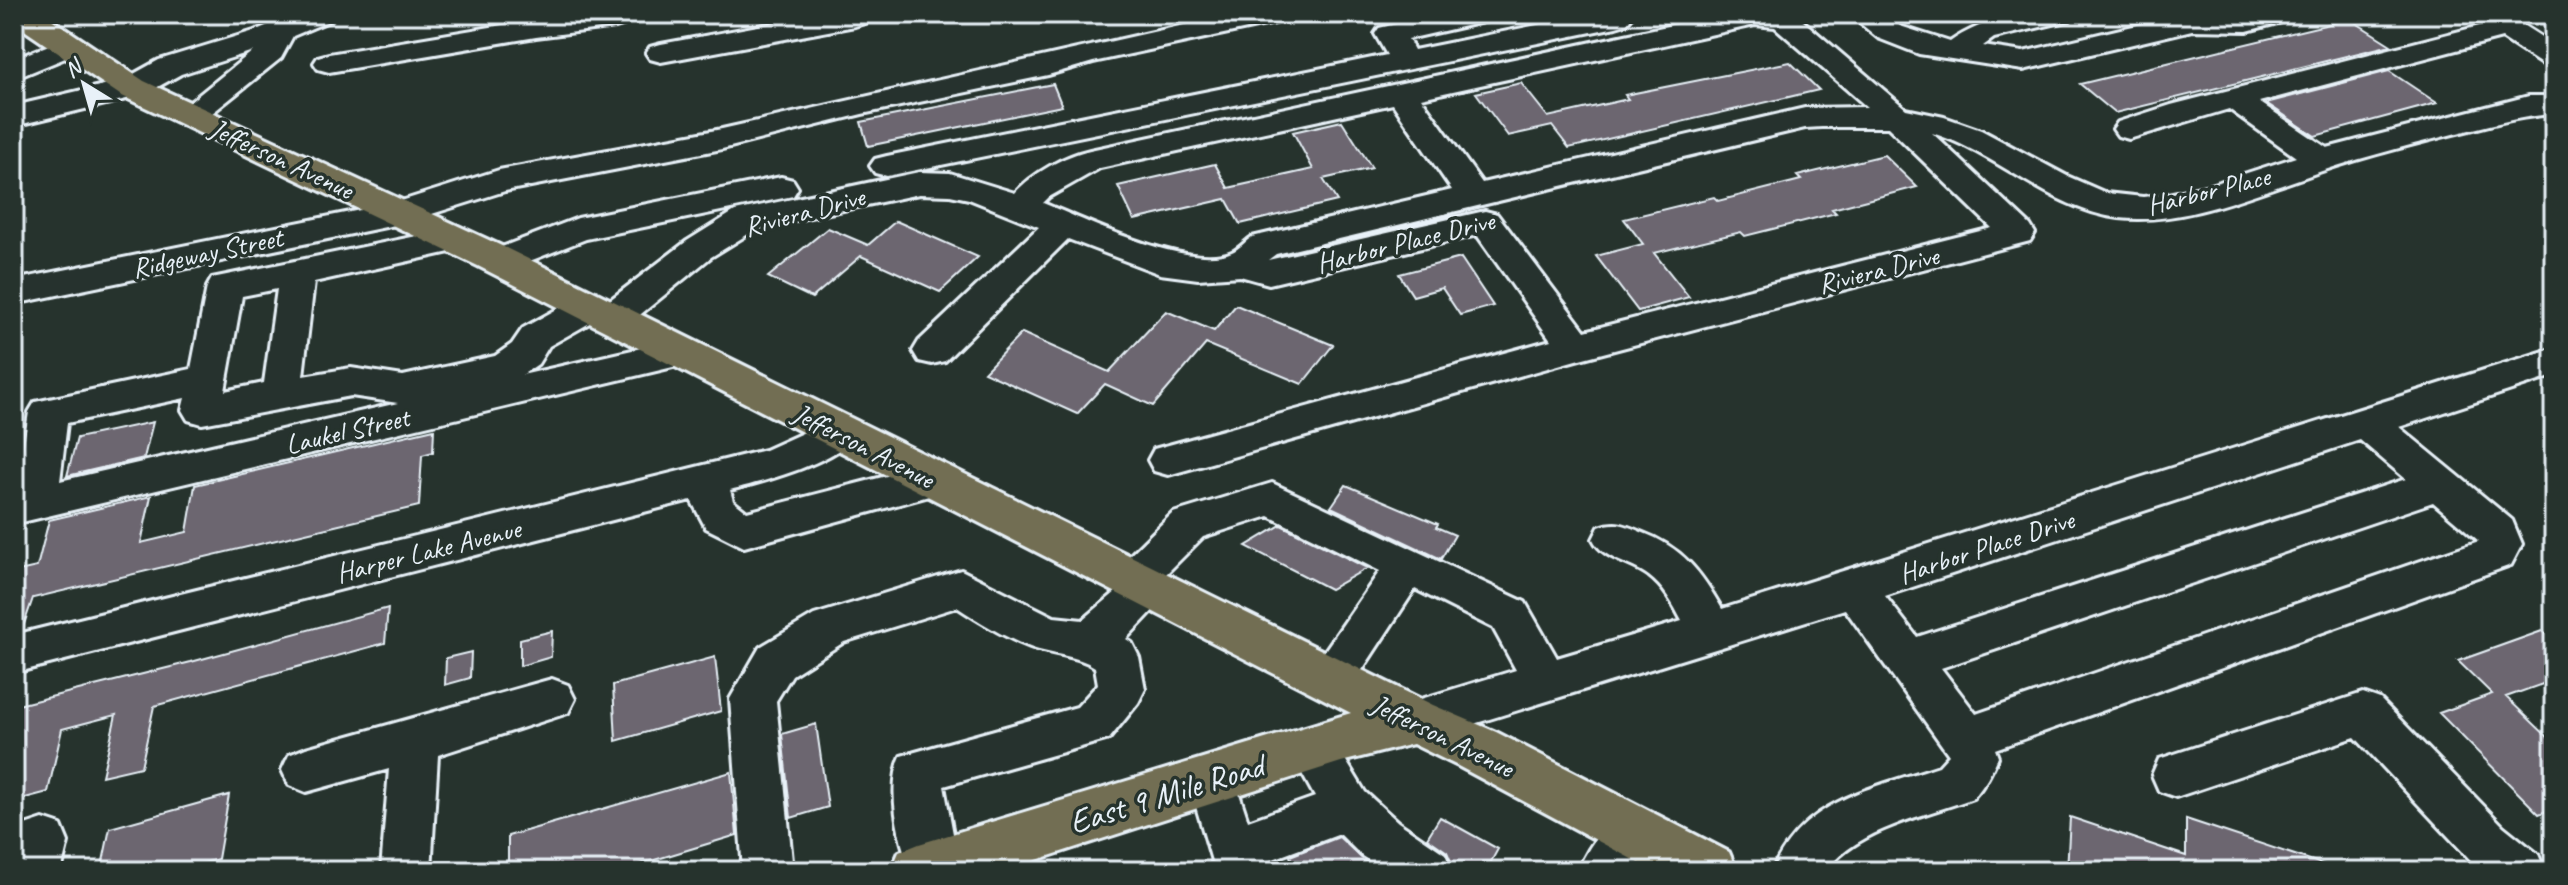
<svg xmlns="http://www.w3.org/2000/svg" width="2568" height="885" font-family="Caveat,sans-serif">
	<rect width="100%" height="100%" fill="#26332d"/>
	<filter id="ink" filterUnits="userSpaceOnUse"><feTurbulence type="fractalNoise" baseFrequency=".0125" numOctaves="2"/><feDisplacementMap in="SourceGraphic" scale="16" xChannelSelector="R" yChannelSelector="G"/><feConvolveMatrix kernelMatrix="1 2 1 2 8 2 1 2 1" color-interpolation-filters="sRGB"/></filter>
	<g filter="url(#ink)">
		<path fill="#6c6670" stroke="#e8f1f8" stroke-width="2" d="M 2350,19 L 2391,45 L 2115,113 L 2080,84 Z
			M 1790,62 L 1819,90 L 1569,148 L 1552,126 L 1508,136 L 1476,93 L 1521,83 L 1548,117 L 1628,99 L 1625,95 Z
			M 2389,71 L 2437,103 L 2315,136 L 2266,103 Z
			M 1053,84 L 1062,106 L 868,146 L 861,122 Z
			M 1342,121 L 1372,168 L 1323,179 L 1337,201 L 1240,224 L 1226,199 L 1134,220 L 1118,186 L 1215,164 L 1228,188 L 1313,169 L 1293,132 Z
			M 1884,155 L 1917,187 L 1832,209 L 1836,213 L 1745,236 L 1741,232 L 1654,253 L 1689,297 L 1638,311 L 1596,256 L 1643,244 L 1624,219 L 1714,197 L 1718,201 L 1801,180 L 1797,176 Z
			M 896,221 L 978,257 L 940,292 L 861,256 L 812,298 L 768,277 L 828,228 L 868,245 Z
			M 1461,258 L 1493,306 L 1460,315 L 1442,288 L 1413,296 L 1399,274 Z
			M 1236,305 L 1333,345 L 1302,384 L 1206,344 L 1153,406 L 1105,384 L 1077,414 L 984,372 L 1022,333 L 1109,372 L 1166,311 L 1214,331 Z
			M 153,422 L 144,458 L 67,476 L 77,438 Z
			M 434,429 L 433,452 L 422,455 L 419,506 L 33,598 L 22,630 L 14,632 L 14,572 L 37,567 L 49,520 L 151,496 L 141,543 L 187,532 L 195,485 Z
			M 1346,485 L 1438,524 L 1436,527 L 1455,535 L 1441,559 L 1331,507 Z
			M 1281,525 L 1367,568 L 1330,589 L 1246,546 Z
			M 388,608 L 385,643 L 154,706 L 141,767 L 102,776 L 116,715 L 62,729 L 48,792 L 14,801 L 14,706 L 191,662 Z
			M 552,631 L 551,657 L 520,666 L 520,639 Z
			M 2542,631 L 2554,642 L 2554,680 L 2506,697 L 2554,743 L 2554,808 L 2539,814 L 2439,713 L 2492,694 L 2458,661 Z
			M 471,652 L 470,678 L 445,685 L 446,658 Z
			M 715,657 L 721,711 L 616,741 L 613,685 Z
			M 816,724 L 828,807 L 791,818 L 782,734 Z
			M 731,772 L 737,835 L 618,871 L 508,871 L 508,836 Z
			M 229,795 L 218,859 L 177,871 L 101,871 L 110,828 Z
			M 1440,817 L 1498,849 L 1486,871 L 1455,871 L 1447,852 L 1427,838 Z
			M 2070,817 L 2186,856 L 2186,819 L 2331,867 L 2330,871 L 2067,871 Z
			M 1339,837 L 1367,863 L 1370,871 L 1296,871 L 1290,856 Z"/>
		<g fill="none" stroke-linecap="round" stroke-linejoin="round">
			<defs>
				<path id="minor" d="M 295,14 L 336,14 L 331,20 L 293,36 L 281,58 L 201,122 L 190,125 L 179,122 L 174,115 L 253,51 L 181,74 L 143,95 L 14,126 L 14,106 L 121,81 L 159,60 L 254,31 Z
					M 521,14 L 551,14 L 551,17 L 628,14 L 631,18 L 626,24 L 616,27 L 536,37 L 329,72 L 318,69 L 314,63 L 318,57 L 329,54 L 521,22 Z
					M 823,14 L 868,14 L 870,17 L 865,23 L 855,26 L 661,62 L 650,59 L 646,53 L 650,47 L 661,44 Z
					M 1233,14 L 1290,14 L 1285,20 L 1275,23 L 1093,62 L 1048,75 L 862,114 L 722,149 L 505,191 L 400,224 L 14,304 L 14,280 L 395,203 L 499,170 L 722,129 Z
					M 1441,14 L 1497,14 L 1492,20 L 1408,39 L 1414,50 L 1592,14 L 1628,14 L 1631,18 L 1626,24 L 1616,27 L 887,176 L 875,173 L 870,166 L 875,159 L 887,156 L 1387,55 L 1375,34 L 1379,28 Z
					M 1723,14 L 1795,14 L 1906,109 L 1944,117 L 1981,130 L 2067,176 L 2106,193 L 2143,197 L 2168,194 L 2210,185 L 2296,157 L 2229,109 L 2129,139 L 2118,136 L 2113,129 L 2118,122 L 2171,105 L 2507,19 L 2518,22 L 2554,45 L 2554,68 L 2543,65 L 2502,38 L 2259,102 L 2327,148 L 2529,96 L 2554,96 L 2554,114 C 2519,116 2487,126 2453,134 C 2402,147 2351,160 2302,178 C 2246,197 2180,225 2119,218 C 2049,209 1998,153 1932,133 L 2030,225 L 2035,233 L 2030,241 L 1576,360 L 1168,475 L 1154,471 L 1148,460 L 1154,449 L 1551,340 L 1477,235 L 1269,284 L 1240,276 L 1198,279 L 1160,274 L 1068,239 L 945,361 L 932,364 L 919,361 L 913,351 L 919,341 L 1039,227 L 969,199 L 950,195 L 919,194 L 758,228 L 711,257 L 625,327 L 612,331 L 599,327 L 595,320 L 549,346 L 538,364 L 522,375 L 681,339 L 694,342 L 700,352 L 694,362 L 14,524 L 14,492 L 17,491 L 29,412 L 35,402 L 191,369 L 207,287 L 212,278 L 456,228 L 468,232 L 473,240 L 468,248 L 314,282 L 303,376 L 351,368 L 403,376 L 495,356 L 512,344 L 523,328 L 577,298 L 590,294 L 603,298 L 606,303 L 687,241 L 735,211 L 919,172 L 950,173 L 1015,193 C 1033,173 1064,156 1090,150 ZM 1755,25 L 1775,27 L 1867,107 L 1805,108 L 1482,183 L 1421,98 ZM 1393,104 L 1452,190 L 1252,237 C 1246,241 1239,249 1232,252 C 1190,271 1085,220 1043,203 L 1049,197 L 1100,168 ZM 1822,127 L 1888,127 L 1992,228 L 1585,331 L 1497,214 L 1485,211 L 1268,260 L 1276,254 L 1805,128 ZM 277,289 L 264,383 L 225,391 L 242,296 ZM 351,396 L 398,403 L 60,481 L 67,423 L 185,398 L 182,410 L 188,420 L 202,424 Z
					M 1849,14 L 1883,14 L 1900,26 L 1950,42 C 1991,14 2027,14 2075,14 L 2070,20 L 1994,38 L 1983,46 L 2023,52 L 2184,14 L 2294,14 L 2289,20 L 2247,31 L 2192,30 L 2023,70 L 1919,54 L 1878,38 Z
					M 69,37 L 80,40 L 84,46 L 80,52 L 14,79 L 14,59 Z
					M 781,177 L 793,180 L 798,188 L 793,196 L 586,239 L 499,273 L 486,269 L 481,261 L 486,253 L 578,218 Z
					M 2554,348 L 2554,376 L 2399,427 L 2512,520 L 2522,544 L 2511,565 L 1995,749 L 1998,757 C 1991,773 1985,785 1973,798 C 1923,817 1860,827 1825,871 L 1772,871 C 1803,799 1872,789 1939,766 L 1949,755 L 1845,609 L 1415,742 L 1398,736 L 1392,721 L 1398,706 L 1516,670 L 1493,628 L 1415,589 L 1347,693 L 1331,699 L 1315,693 L 1308,679 L 1315,665 L 1380,571 L 1269,516 L 1203,537 L 1164,576 L 1170,587 L 1163,600 L 1126,639 L 1132,643 L 1139,657 L 1145,689 L 1138,703 L 1109,739 L 944,786 L 959,866 L 957,871 L 911,871 C 898,839 887,787 901,756 L 1077,707 L 1098,684 L 1095,667 C 1078,655 1051,655 1030,647 C 1004,637 980,622 957,607 L 844,642 L 792,675 L 776,701 L 793,871 L 743,871 L 730,699 L 760,647 L 814,615 L 961,570 L 1054,617 L 1083,620 L 1117,591 L 1111,580 L 1118,567 L 1173,513 L 1272,483 L 1525,602 L 1557,658 L 1682,621 C 1673,604 1664,587 1649,576 C 1631,562 1603,560 1593,539 L 1599,527 C 1616,521 1625,525 1641,532 C 1682,547 1701,572 1722,609 ZM 2360,440 L 2406,479 L 1917,637 L 1885,596 ZM 2433,502 L 2479,541 L 1976,714 L 1941,668 Z
					M 838,417 L 852,421 L 858,432 C 842,461 762,482 730,490 L 733,501 L 747,512 L 933,464 L 947,469 L 953,480 L 947,491 L 744,547 L 706,528 L 691,500 L 14,673 L 14,635 L 765,450 Z
					M 552,679 L 568,685 L 575,699 L 568,713 L 438,755 L 431,871 L 381,871 L 389,769 L 306,792 L 289,785 L 282,770 L 289,755 L 306,748 Z
					M 2363,693 L 2380,699 L 2503,826 L 2538,854 L 2545,871 L 2481,871 L 2355,737 L 2176,797 L 2159,791 L 2152,775 L 2159,759 Z
					M 1312,727 L 1329,733 L 1365,792 L 1398,822 L 1445,854 L 1452,871 L 1385,871 L 1362,856 L 1340,834 L 1241,871 L 1212,861 L 1188,779 L 1195,763 L 1212,757 L 1229,763 L 1248,821 L 1315,797 L 1288,748 L 1295,733 Z
					M 1632,810 L 1650,817 L 1657,833 L 1634,871 L 1578,871 C 1589,845 1606,820 1632,810 Z
					M 43,819 L 61,825 L 68,842 L 61,871 L 14,871 L 14,858 L 25,825 Z"/>
				<path id="major" d="M 14,14 L 44,14 L 144,81 L 506,248 L 1433,705 L 1496,732 L 1729,852 L 1737,871 L 1654,871 L 1458,766 L 1413,744 L 1341,762 L 1002,871 L 891,871 L 899,852 L 919,844 L 1351,713 L 478,266 L 120,95 L 14,23 Z"/>
			</defs>
			<use href="#minor" stroke="#e8f1f8" stroke-width="6"/>
			<use href="#major" stroke="#e8f1f8" stroke-width="6"/>
			<use href="#minor" fill="#26332d" fill-rule="evenodd"/>
			<use href="#major" fill="#726e52" fill-rule="evenodd"/>
		</g>
	</g>
	<g text-anchor="middle" stroke-width="7" stroke-linejoin="round" paint-order="stroke">
		<g font-size="28" fill="#e8f1f8" stroke="#26332d">
			<text transform="translate(282 158) rotate(25)" y="10">Jefferson Avenue</text>
			<text transform="translate(2208 190) rotate(-14)" y="10">Harbor Place</text>
			<text transform="translate(804 211) rotate(-15)" y="10">Riviera Drive</text>
			<text transform="translate(1405 241) rotate(-14)" y="10">Harbor Place Drive</text>
			<text transform="translate(207 252) rotate(-12)" y="10">Ridgeway Street</text>
			<text transform="translate(1878 269) rotate(-14)" y="10">Riviera Drive</text>
			<text transform="translate(347 430) rotate(-13)" y="10">Laukel Street</text>
			<text transform="translate(864 445) rotate(27)" y="10">Jefferson Avenue</text>
			<text transform="translate(1986 546) rotate(-18)" y="10">Harbor Place Drive</text>
			<text transform="translate(428 550) rotate(-14)" y="10">Harper Lake Avenue</text>
			<text transform="translate(1443 735) rotate(26)" y="10">Jefferson Avenue</text>
		</g>
		<g font-size="34" fill="#e8f1f8" stroke="#26332d">
			<text transform="translate(1166 793) rotate(-17)" y="12">East 9 Mile Road</text>
		</g>
	</g>
	<rect width="2568" height="885" fill="none" stroke="#26332d" stroke-width="48"/>
	<rect x="24" y="24" width="2520" height="837" fill="none" stroke="#e8f1f8" stroke-width="3" filter="url(#ink)"/>
	<g transform="translate(84 84) rotate(323)" stroke="#26332d" stroke-width="6" paint-order="stroke">
	<path d="M0-6L14 30L0 20L-14 30Z" fill="#e8f1f8"/>
	<text y="-12" font-size="22" font-weight="bold" text-anchor="middle" fill="#e8f1f8">N</text>
	</g>
</svg>
